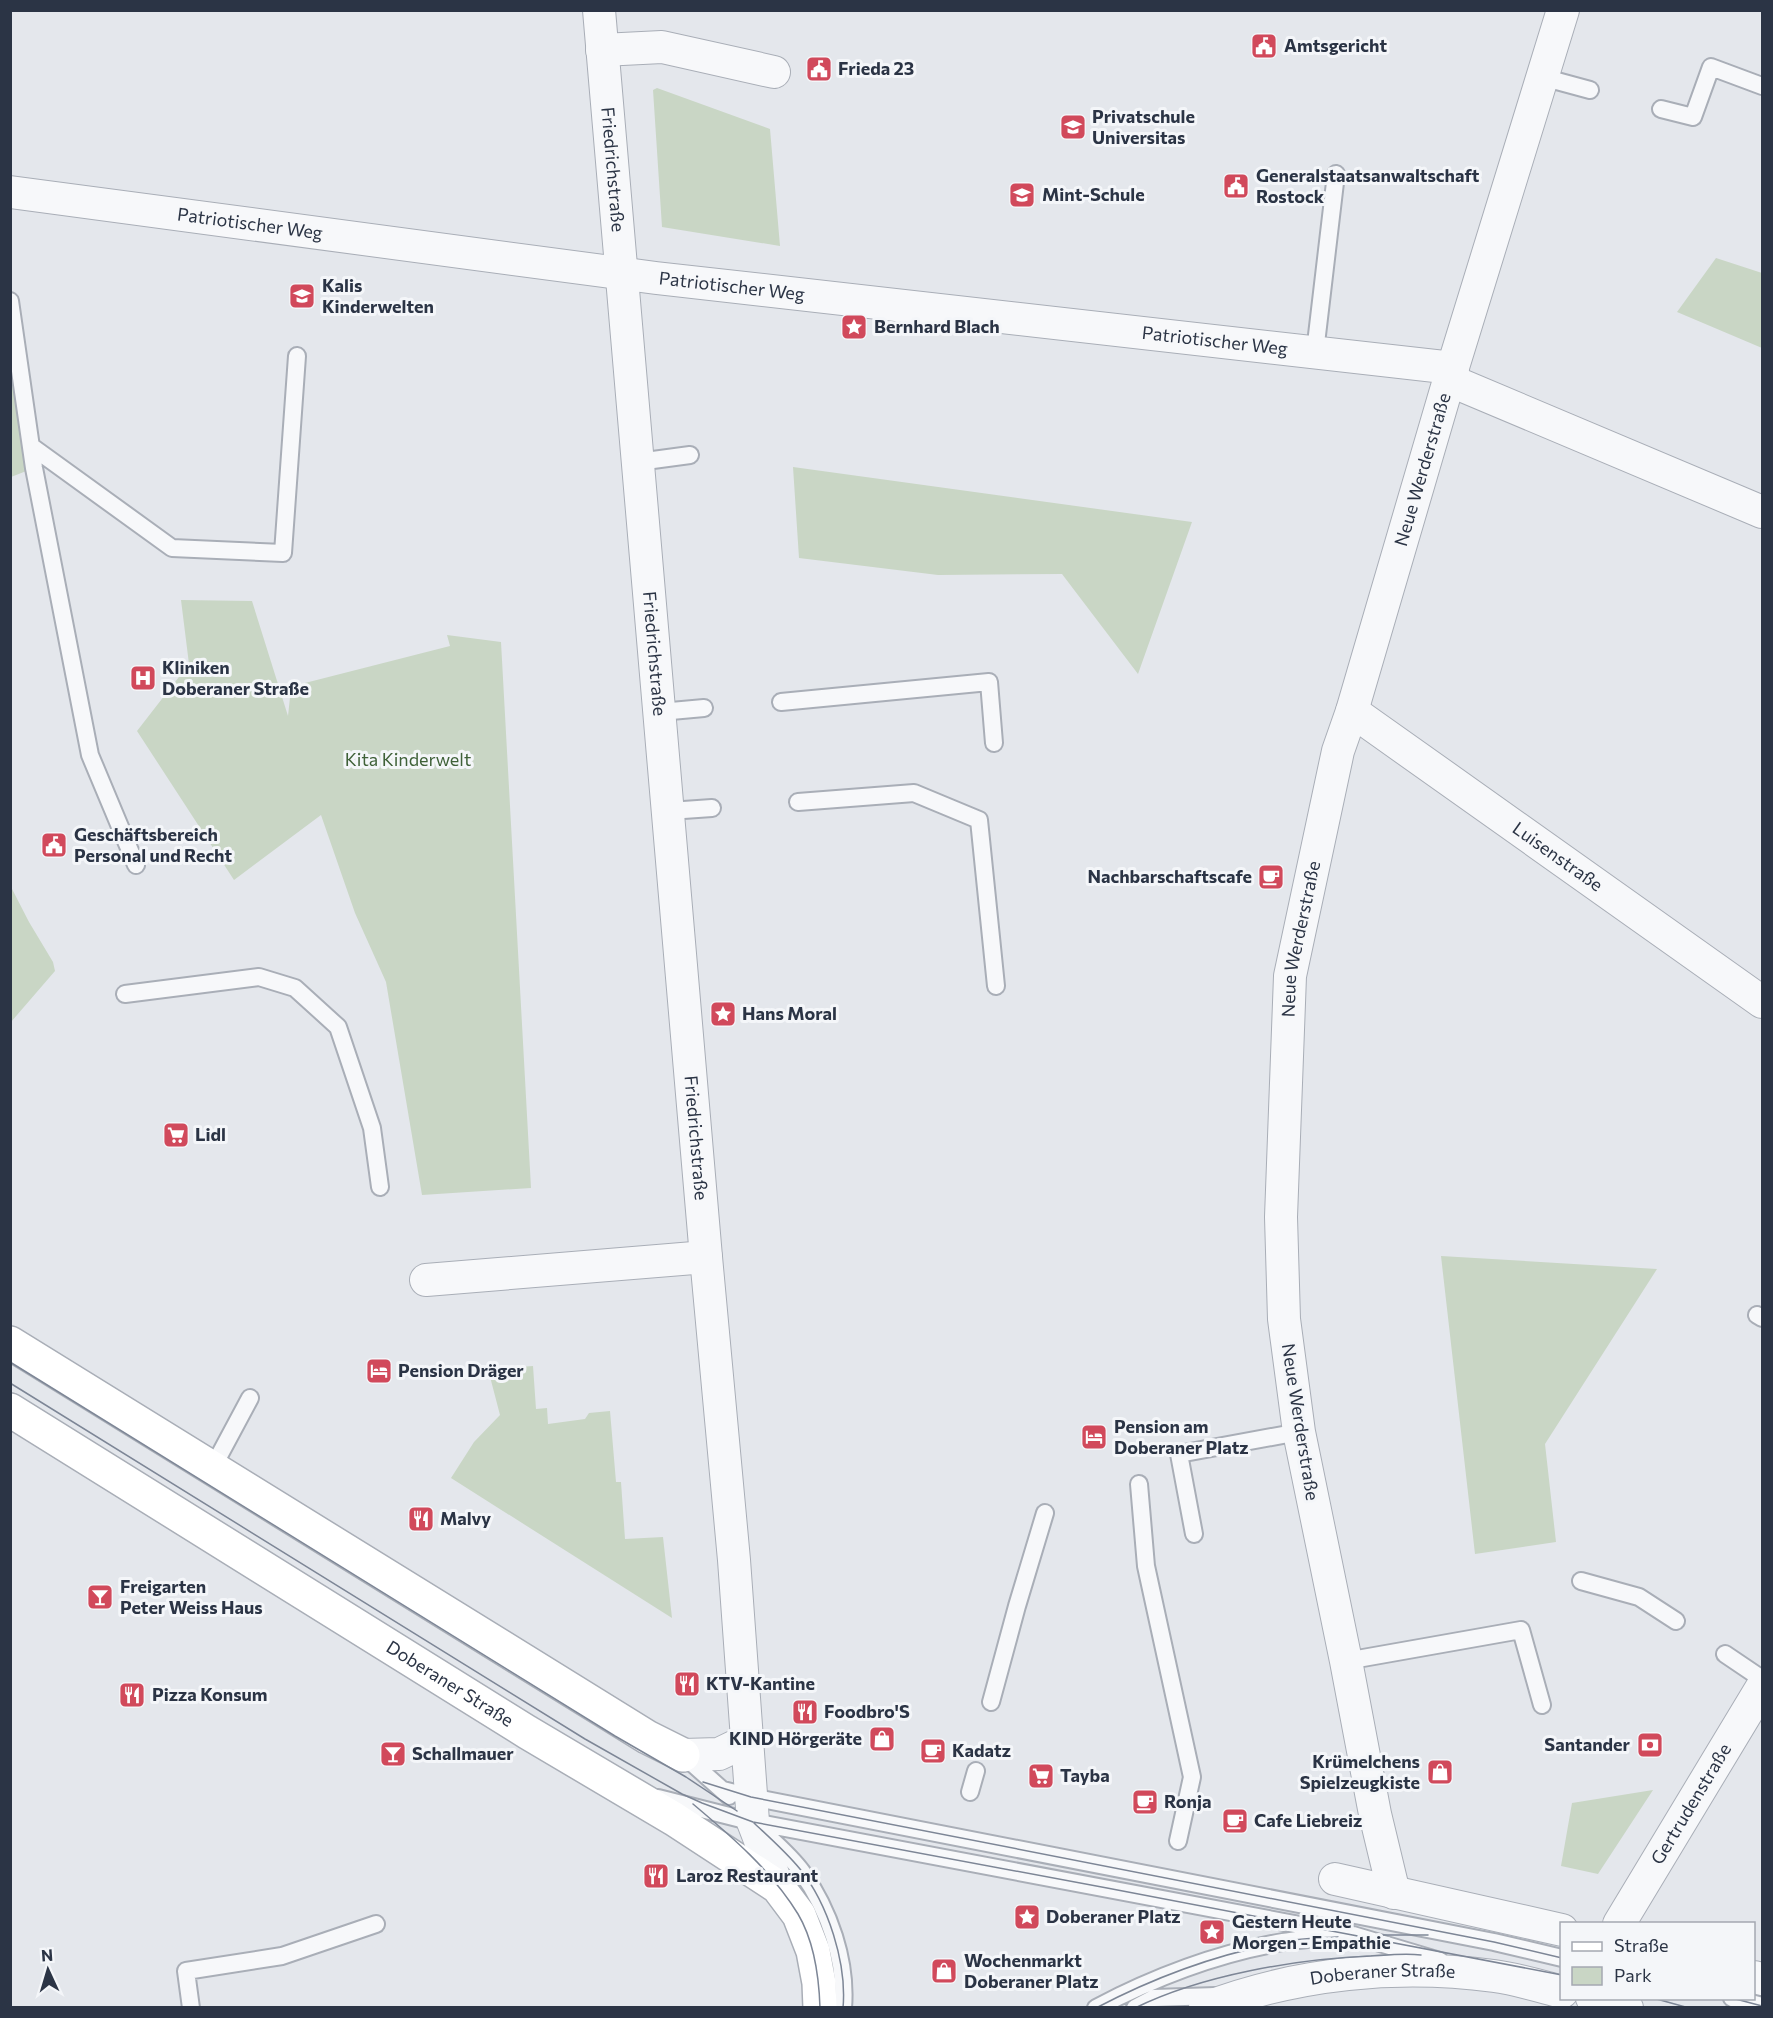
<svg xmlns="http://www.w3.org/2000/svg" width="1773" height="2018" font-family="Commissioner,sans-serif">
	<rect width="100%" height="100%" fill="#e4e7ec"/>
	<path fill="#c9d6c5" d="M 657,88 L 770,129 L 780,246 L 662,227 L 653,90 Z
		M 1716,258 L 1762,273 L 1762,348 L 1677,312 Z
		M 10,301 L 34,468 L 11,477 L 10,477 Z
		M 793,467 L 1192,522 L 1138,674 L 1062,574 L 938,575 L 799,558 Z
		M 181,600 L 252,601 L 288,716 L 291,688 L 301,684 L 450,646 L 447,635 L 501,642 L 531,1188 L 422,1195 L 386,982 L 355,913 L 321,815 L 234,880 L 137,731 L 189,664 Z
		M 10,885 L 29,922 L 53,962 L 55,971 L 11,1022 Z
		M 1441,1256 L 1657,1269 L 1545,1444 L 1556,1542 L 1475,1554 Z
		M 533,1366 L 536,1409 L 547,1408 L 548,1424 L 585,1419 L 589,1413 L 610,1411 L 616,1482 L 621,1482 L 625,1539 L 663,1537 L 672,1618 L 451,1478 L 474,1442 L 500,1415 L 488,1369 Z
		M 1653,1790 L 1598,1874 L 1561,1866 L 1572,1803 Z"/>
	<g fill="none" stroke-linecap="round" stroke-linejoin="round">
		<defs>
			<path id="lane" d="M 1542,77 L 1590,90
				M 1661,109 L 1693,117 L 1711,67 L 1762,86
				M 10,301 L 34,468 L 90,755 L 136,865
				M 1315,352 L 1336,174
				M 31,446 L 172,548 L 283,553 L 297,356
				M 638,462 L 690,455
				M 781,702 L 989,682 L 994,743
				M 660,712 L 704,708
				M 798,802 L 914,793 L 979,820 L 996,986
				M 669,811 L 712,808
				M 125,994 L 259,977 L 295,988 L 338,1027 L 372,1128 L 380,1187
				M 1757,1315 L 1762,1318
				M 212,1469 L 250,1398
				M 1139,1484 L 1146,1566 L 1192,1777 L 1178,1841
				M 1194,1534 L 1179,1454 L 1299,1432
				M 1581,1581 L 1639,1597 L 1676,1621
				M 1725,1654 L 1762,1679
				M 1346,1661 L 1521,1630 L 1542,1705
				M 991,1702 L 1017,1606 L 1045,1513
				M 683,1755 L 729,1796
				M 723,1790 L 751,1797 L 1494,1942 L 1562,1958
				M 970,1792 L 976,1771
				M 658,1798 L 753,1822 L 1353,1935 L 1440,1961
				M 763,1832 C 777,1845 791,1857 802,1872 C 829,1910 847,1961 843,2008
				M 1732,1998 L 1762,2006
				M 191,2008 L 186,1971 L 282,1956 L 376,1924
				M 1096,2008 C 1155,1977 1218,1953 1283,1942 C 1300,1939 1318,1938 1334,1937
				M 1135,2008 L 1154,1998 L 1216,1996"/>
			<g id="street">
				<path id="s1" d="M 599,10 L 706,1257 L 734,1560 L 753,1822 L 778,1887"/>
				<path d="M 602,50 L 662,47 L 774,72"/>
				<path id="s2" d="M 10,192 L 656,278 L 1453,368"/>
				<path d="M 1449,380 L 1762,512"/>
				<path id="s3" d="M 1352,711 L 1762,1002"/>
				<path d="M 426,1280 L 706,1257"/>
				<path d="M 683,1755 L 719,1754 L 748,1740"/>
				<path d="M 1335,1879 L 1562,1930"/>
				<path id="s4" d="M 1394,1893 L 1375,1814 L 1346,1661 L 1299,1432 L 1284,1319 L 1281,1217 L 1290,976 L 1338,751 L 1352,711 L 1449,380 L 1563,10"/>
				<path id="s5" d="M 1619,1924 L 1762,1687"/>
				<path d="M 1754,1977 L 1762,1979"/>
				<path d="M 1592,1998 L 1627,2008"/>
				<path id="s6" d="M 1205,2008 C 1296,1973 1398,1963 1494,1976 C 1517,1979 1539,1986 1562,1992"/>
			</g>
			<g id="secondary">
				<path d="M 10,1343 L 647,1737 L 683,1755"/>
				<path id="s7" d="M 10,1410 L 527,1732 L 674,1819 L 778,1887 L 799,1915 L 813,1951 L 819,1983 L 820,2008"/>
			</g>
		</defs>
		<use href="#lane" stroke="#a9aeb7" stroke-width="20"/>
		<use href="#street" stroke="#a9aeb7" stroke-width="34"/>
		<use href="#secondary" stroke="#a9aeb7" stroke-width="36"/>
		<use href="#lane" stroke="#f7f8fa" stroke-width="16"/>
		<use href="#street" stroke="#f7f8fa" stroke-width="32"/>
		<use href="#secondary" stroke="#fff" stroke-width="33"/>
		<path stroke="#7d8696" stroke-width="1.5" d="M 10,1362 L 615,1736 L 686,1777 L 737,1811
			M 10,1383 L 585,1739 L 682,1794 L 702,1803 L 753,1822 L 1107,1888 L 1562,1975
			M 703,1782 L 751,1797 L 1494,1942 L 1562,1958
			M 693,1804 C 731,1836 772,1871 798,1914 C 814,1941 819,1976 820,2008
			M 754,1823 C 770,1838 786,1852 800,1869 C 828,1904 847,1963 843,2008
			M 1383,1935 L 1428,1935
			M 1653,1998 L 1689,2008
			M 1732,1998 L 1762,2006
			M 1096,2008 C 1155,1977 1217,1954 1283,1942 C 1301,1938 1320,1938 1338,1937
			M 1135,2008 C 1202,1975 1296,1959 1371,1956 C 1387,1955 1405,1953 1421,1955"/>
	</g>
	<defs>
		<symbol id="civic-square" viewBox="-11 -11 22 22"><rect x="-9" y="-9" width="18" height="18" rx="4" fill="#d1495b" stroke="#f4f6f9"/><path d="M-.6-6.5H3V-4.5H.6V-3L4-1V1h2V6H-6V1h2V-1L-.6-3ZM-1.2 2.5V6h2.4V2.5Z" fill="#fff"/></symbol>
		<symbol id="school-square" viewBox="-11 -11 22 22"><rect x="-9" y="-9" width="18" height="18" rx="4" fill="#d1495b" stroke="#f4f6f9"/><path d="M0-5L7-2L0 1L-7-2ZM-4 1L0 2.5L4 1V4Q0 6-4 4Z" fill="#fff"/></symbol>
		<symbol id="sight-square" viewBox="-11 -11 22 22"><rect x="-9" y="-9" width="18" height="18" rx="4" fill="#d1495b" stroke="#f4f6f9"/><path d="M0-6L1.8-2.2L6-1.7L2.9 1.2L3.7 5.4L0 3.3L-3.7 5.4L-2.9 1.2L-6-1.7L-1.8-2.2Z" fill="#fff"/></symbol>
		<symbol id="hospital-square" viewBox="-11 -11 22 22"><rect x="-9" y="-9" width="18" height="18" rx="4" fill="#d1495b" stroke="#f4f6f9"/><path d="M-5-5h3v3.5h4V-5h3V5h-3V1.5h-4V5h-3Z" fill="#fff"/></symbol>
		<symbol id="cafe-square" viewBox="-11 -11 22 22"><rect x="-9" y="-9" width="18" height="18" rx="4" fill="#d1495b" stroke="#f4f6f9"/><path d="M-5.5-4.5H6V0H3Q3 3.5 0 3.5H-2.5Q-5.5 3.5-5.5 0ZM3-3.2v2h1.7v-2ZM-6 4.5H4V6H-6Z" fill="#fff"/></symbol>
		<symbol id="supermarket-square" viewBox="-11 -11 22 22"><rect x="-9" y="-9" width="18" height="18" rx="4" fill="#d1495b" stroke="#f4f6f9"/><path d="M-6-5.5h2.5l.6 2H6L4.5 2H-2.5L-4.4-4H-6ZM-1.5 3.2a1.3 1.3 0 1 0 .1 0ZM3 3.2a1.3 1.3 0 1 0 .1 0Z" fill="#fff"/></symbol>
		<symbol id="hotel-square" viewBox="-11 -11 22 22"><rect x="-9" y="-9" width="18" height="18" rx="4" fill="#d1495b" stroke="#f4f6f9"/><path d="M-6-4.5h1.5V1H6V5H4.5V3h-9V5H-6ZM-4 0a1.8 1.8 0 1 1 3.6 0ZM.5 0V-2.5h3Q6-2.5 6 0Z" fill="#fff"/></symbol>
		<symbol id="restaurant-square" viewBox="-11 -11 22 22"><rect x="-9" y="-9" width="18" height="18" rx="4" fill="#d1495b" stroke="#f4f6f9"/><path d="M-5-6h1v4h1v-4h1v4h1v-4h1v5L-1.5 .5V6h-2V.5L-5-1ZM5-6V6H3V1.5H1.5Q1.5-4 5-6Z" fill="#fff"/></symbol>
		<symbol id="bar-square" viewBox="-11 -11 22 22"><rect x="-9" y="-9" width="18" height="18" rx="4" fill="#d1495b" stroke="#f4f6f9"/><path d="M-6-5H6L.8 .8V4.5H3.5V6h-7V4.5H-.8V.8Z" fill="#fff"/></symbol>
		<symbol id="shop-square" viewBox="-11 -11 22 22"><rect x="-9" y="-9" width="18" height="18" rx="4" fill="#d1495b" stroke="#f4f6f9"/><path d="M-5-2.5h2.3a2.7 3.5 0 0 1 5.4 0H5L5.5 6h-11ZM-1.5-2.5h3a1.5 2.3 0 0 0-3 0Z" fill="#fff"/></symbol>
		<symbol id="bank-square" viewBox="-11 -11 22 22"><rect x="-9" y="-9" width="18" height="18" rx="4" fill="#d1495b" stroke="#f4f6f9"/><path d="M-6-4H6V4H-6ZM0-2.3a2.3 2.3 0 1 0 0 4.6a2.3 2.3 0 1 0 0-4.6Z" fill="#fff"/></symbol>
	</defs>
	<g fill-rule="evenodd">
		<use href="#civic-square" x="1249" y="31" width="30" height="30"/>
		<use href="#civic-square" x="804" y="54" width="30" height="30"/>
		<use href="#school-square" x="1058" y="112" width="30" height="30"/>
		<use href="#civic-square" x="1221" y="171" width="30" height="30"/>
		<use href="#school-square" x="1007" y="180" width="30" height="30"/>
		<use href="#school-square" x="287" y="281" width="30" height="30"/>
		<use href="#sight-square" x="839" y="312" width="30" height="30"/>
		<use href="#hospital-square" x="128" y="663" width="30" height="30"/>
		<use href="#civic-square" x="39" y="830" width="30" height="30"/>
		<use href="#cafe-square" x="1256" y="862" width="30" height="30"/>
		<use href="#sight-square" x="708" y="999" width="30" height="30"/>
		<use href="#supermarket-square" x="161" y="1120" width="30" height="30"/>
		<use href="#hotel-square" x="364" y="1356" width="30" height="30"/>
		<use href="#hotel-square" x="1079" y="1422" width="30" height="30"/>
		<use href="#restaurant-square" x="406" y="1504" width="30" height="30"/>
		<use href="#bar-square" x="85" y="1582" width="30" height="30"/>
		<use href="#restaurant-square" x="672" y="1669" width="30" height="30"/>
		<use href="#restaurant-square" x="117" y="1680" width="30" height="30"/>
		<use href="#restaurant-square" x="790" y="1697" width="30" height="30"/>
		<use href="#shop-square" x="867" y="1724" width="30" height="30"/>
		<use href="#bank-square" x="1635" y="1730" width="30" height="30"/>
		<use href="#cafe-square" x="918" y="1736" width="30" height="30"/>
		<use href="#bar-square" x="378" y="1739" width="30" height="30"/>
		<use href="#shop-square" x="1425" y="1757" width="30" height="30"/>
		<use href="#supermarket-square" x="1026" y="1761" width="30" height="30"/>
		<use href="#cafe-square" x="1130" y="1787" width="30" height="30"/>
		<use href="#cafe-square" x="1220" y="1806" width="30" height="30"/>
		<use href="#restaurant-square" x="641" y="1861" width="30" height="30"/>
		<use href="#sight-square" x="1012" y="1902" width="30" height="30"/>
		<use href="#sight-square" x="1197" y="1917" width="30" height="30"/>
		<use href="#shop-square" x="929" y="1956" width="30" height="30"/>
	</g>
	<g text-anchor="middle" stroke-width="6" stroke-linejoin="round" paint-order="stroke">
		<g font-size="18" font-weight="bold" fill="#2b3445" stroke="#f4f6f9" text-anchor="start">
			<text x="1284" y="52">Amtsgericht</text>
			<text x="838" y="75">Frieda 23</text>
			<text x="1092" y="123">Privatschule<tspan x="1092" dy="21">Universitas</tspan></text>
			<text x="1256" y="182">Generalstaatsanwaltschaft<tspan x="1256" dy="21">Rostock</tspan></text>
			<text x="1042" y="201">Mint-Schule</text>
			<text x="322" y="292">Kalis<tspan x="322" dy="21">Kinderwelten</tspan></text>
			<text x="874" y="333">Bernhard Blach</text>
			<text x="162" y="674">Kliniken<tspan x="162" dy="21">Doberaner Straße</tspan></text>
			<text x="74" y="841">Geschäftsbereich<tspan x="74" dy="21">Personal und Recht</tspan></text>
			<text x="1252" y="883" text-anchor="end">Nachbarschaftscafe</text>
			<text x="742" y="1020">Hans Moral</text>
			<text x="195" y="1141">Lidl</text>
			<text x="398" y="1377">Pension Dräger</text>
			<text x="1114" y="1433">Pension am<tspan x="1114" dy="21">Doberaner Platz</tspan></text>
			<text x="440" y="1525">Malvy</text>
			<text x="120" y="1593">Freigarten<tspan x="120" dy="21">Peter Weiss Haus</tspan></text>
			<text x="706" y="1690">KTV-Kantine</text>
			<text x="152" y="1701">Pizza Konsum</text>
			<text x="824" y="1718">Foodbro'S</text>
			<text x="862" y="1745" text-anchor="end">KIND Hörgeräte</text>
			<text x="1630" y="1751" text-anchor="end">Santander</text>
			<text x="952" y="1757">Kadatz</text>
			<text x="412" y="1760">Schallmauer</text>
			<text x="1420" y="1768" text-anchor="end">Krümelchens<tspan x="1420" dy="21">Spielzeugkiste</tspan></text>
			<text x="1060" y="1782">Tayba</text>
			<text x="1164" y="1808">Ronja</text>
			<text x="1254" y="1827">Cafe Liebreiz</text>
			<text x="676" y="1882">Laroz Restaurant</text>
			<text x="1046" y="1923">Doberaner Platz</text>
			<text x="1232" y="1928">Gestern Heute<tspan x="1232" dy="21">Morgen - Empathie</tspan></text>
			<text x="964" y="1967">Wochenmarkt<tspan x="964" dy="21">Doberaner Platz</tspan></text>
		</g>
		<g font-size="18" fill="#2b3445" stroke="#f4f6f9">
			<text dy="6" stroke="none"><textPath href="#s1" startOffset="160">Friedrichstraße</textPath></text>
			<text dy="6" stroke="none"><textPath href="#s2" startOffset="242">Patriotischer Weg</textPath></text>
			<text dy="6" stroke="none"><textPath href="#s2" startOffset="728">Patriotischer Weg</textPath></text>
			<text dy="6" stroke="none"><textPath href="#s2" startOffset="1214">Patriotischer Weg</textPath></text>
			<text dy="6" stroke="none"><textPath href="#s4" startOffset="1452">Neue Werderstraße</textPath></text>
			<text dy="6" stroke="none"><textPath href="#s1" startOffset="646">Friedrichstraße</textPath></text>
			<text dy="6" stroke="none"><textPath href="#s3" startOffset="252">Luisenstraße</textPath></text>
			<text dy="6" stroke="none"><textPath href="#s4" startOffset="966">Neue Werderstraße</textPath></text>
			<text dy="6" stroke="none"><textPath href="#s1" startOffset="1132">Friedrichstraße</textPath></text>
			<text transform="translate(1300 1422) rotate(81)" y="6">Neue Werderstraße</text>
			<text dy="6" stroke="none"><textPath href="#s7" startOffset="518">Doberaner Straße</textPath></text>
			<text dy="6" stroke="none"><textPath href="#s5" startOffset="140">Gertrudenstraße</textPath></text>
			<text dy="6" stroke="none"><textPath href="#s6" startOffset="182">Doberaner Straße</textPath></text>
		</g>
		<g font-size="18" fill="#3f6138" stroke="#f4f6f9">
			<text x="408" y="766">Kita Kinderwelt</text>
		</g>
	</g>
	<rect width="1773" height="2018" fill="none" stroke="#2b3445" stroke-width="24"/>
	<rect x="1560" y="1922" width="195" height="78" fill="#f4f6f9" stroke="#a4a8b1" stroke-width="1.5"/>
	<rect x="1572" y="1942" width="30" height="9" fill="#ffffff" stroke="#a4a8b1" stroke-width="1.5"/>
	<text x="1614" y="1952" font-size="18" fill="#2b3445">Straße</text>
	<rect x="1572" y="1967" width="30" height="18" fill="#c9d6c5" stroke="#a4a8b1" stroke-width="1.5"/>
	<text x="1614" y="1982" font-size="18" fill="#2b3445">Park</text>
	<g transform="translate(48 1970) rotate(356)" stroke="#f4f6f9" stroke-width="4.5" paint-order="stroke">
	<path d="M0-4.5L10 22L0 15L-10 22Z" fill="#2b3445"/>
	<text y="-9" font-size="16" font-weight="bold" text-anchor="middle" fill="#2b3445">N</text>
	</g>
</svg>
